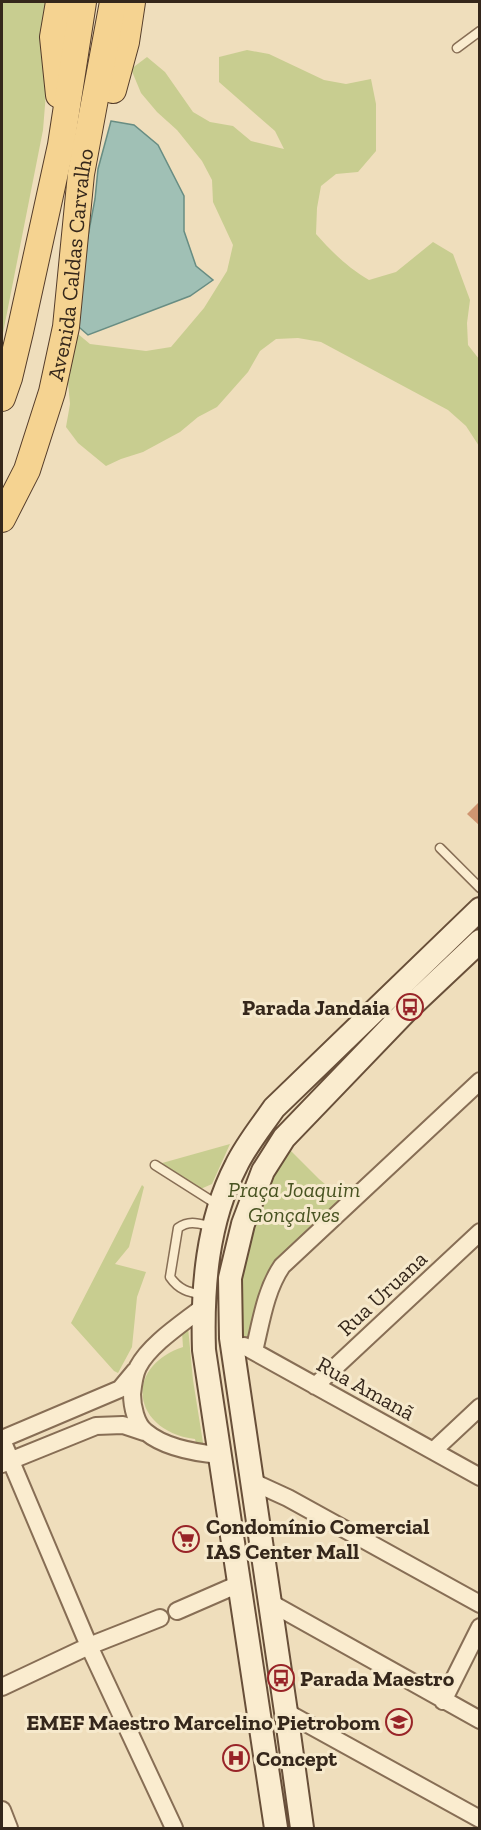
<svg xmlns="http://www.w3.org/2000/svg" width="481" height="1830" font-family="'Zilla Slab',serif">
	<rect width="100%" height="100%" fill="#efdebc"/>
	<path fill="#c8cd90" d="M 2,2 L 56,2 L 51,31 L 43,130 L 2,338 Z
		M 247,50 L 269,54 L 324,80 L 346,84 L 371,79 L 376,104 L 376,151 L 358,172 L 336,174 L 321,186 L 317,208 L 316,234 C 332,252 347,267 369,280 L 396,272 L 433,242 L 453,254 L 470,300 L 467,323 L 468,345 L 479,359 L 479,446 L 466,426 L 448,410 L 321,342 L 298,338 L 276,339 L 260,351 L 248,372 L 217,407 L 198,417 L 180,432 L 143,452 L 121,459 L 106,466 L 78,443 L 66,427 L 70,404 L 65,350 L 72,329 L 90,344 L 146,351 L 171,347 L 204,308 L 227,271 L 233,245 L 213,202 L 212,180 L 202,161 L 177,130 L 157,112 L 141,93 L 131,69 L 147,57 L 165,72 L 193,112 L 210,122 L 233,126 L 251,141 L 284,149 L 275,131 L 219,82 L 219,57 Z
		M 230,1144 L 212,1184 L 196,1191 L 155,1165 Z
		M 287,1147 L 319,1179 L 344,1200 L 277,1263 L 251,1345 L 235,1336 L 238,1277 L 262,1192 Z
		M 142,1185 L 144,1187 L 129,1247 L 115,1264 L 146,1272 L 137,1297 L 132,1347 L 118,1373 L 114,1371 L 71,1323 Z
		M 188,1327 L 193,1380 L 204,1449 L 197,1447 L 195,1439 C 132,1431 123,1367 183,1347 L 182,1332 Z"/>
	<path fill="#a0c0b5" stroke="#688d83" stroke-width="1.5" d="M 111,121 L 134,125 L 158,145 L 184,196 L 184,231 L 196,266 L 213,280 L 190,296 L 88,335 L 72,321 L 95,199 L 98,169 Z"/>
	<path fill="#cf9571" d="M 480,801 L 480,826 L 467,814 Z"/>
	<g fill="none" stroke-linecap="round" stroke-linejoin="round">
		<defs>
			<path id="service" d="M 457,48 L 480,31
				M 440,848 L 480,888
				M 155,1165 L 218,1205
				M 203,1295 C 188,1292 179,1290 170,1277 L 178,1228 C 190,1219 200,1224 213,1227"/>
			<path id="minor" d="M 203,1307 C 183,1323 150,1344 138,1367 C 134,1375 133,1385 132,1394 C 132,1406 136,1425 146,1432 C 165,1448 197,1453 220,1455
				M 244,1346 L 480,1477
				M 254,1351 C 261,1323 265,1291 282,1266 L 480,1081
				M 315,1386 L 480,1232
				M 2,1439 L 120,1389 L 135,1371
				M 2,1440 L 89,1646 L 174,1828
				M 433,1451 L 480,1407
				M 2,1464 L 96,1426 L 123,1425 L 144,1432
				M 251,1481 L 288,1498 L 480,1604
				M 269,1602 L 480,1720
				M 177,1611 L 239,1584
				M 2,1687 L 89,1646 L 160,1618
				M 443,1701 L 480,1627
				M 286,1712 L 480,1819
				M 2,1810 L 9,1828"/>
			<path id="secondary" d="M 276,1828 L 204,1350 C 202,1288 207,1222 236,1166 C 246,1145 261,1127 274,1108 L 480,909
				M 302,1828 L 286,1712 L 231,1338 L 230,1278 L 243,1224 L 263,1171 L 284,1138 L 410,1007 L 480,941"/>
			<g id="primary">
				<path d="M 59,2 L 53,37 L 59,95"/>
				<path d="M 113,90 L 126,42 L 132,2"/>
				<path d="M 2,398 L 9,378 L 20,332 L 61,145 L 83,2"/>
				<path id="s1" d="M 2,519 L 27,470 L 52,392 L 66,327 L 81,174 L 113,2"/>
			</g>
		</defs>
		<use href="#service" stroke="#876e55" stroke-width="11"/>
		<use href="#minor" stroke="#876e55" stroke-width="20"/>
		<use href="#secondary" stroke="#684f39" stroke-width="26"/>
		<use href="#primary" stroke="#543c2a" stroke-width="28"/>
		<use href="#service" stroke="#faeccf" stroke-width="8"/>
		<use href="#minor" stroke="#faeccf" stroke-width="16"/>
		<use href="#secondary" stroke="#faeccf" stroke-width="22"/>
		<use href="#primary" stroke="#f5d391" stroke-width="26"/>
	</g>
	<defs>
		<symbol id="bus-ring" viewBox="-11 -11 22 22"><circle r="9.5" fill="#f6e9cc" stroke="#982428" stroke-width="1.5"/><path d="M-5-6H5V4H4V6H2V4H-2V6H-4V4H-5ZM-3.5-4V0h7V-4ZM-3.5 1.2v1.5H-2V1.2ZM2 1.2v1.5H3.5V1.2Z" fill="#982428"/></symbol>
		<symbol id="supermarket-ring" viewBox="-11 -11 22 22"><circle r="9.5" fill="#f6e9cc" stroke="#982428" stroke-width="1.5"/><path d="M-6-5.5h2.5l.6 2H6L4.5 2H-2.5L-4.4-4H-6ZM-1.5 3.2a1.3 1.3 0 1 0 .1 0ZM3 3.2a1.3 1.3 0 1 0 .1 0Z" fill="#982428"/></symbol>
		<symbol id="school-ring" viewBox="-11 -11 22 22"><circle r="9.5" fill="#f6e9cc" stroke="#982428" stroke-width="1.5"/><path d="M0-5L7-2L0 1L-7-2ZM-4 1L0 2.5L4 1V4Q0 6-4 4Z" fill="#982428"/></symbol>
		<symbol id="hospital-ring" viewBox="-11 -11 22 22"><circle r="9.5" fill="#f6e9cc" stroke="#982428" stroke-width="1.5"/><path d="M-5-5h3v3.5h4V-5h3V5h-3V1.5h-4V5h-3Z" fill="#982428"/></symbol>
	</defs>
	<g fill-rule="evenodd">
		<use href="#bus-ring" x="395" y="992" width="30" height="30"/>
		<use href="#supermarket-ring" x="171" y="1524" width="30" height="30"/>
		<use href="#bus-ring" x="266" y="1663" width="30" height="30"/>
		<use href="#school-ring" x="384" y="1707" width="30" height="30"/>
		<use href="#hospital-ring" x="221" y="1743" width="30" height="30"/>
	</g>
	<g text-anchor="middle" stroke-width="6" stroke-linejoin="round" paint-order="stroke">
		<g font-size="22" fill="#35271b" stroke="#f6e9cc">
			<text dy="8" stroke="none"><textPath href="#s1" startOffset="266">Avenida Caldas Carvalho</textPath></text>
			<text transform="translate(382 1293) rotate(-43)" y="8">Rua Uruana</text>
			<text transform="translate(366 1388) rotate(29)" y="8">Rua Amanã</text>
		</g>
		<g font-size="22" font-weight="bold" fill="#35271b" stroke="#f6e9cc" text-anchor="start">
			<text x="390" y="1015" text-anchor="end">Parada Jandaia</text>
			<text x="206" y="1534">Condomínio Comercial<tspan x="206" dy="25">IAS Center Mall</tspan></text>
			<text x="300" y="1686">Parada Maestro</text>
			<text x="380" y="1730" text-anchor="end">EMEF Maestro Marcelino Pietrobom</text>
			<text x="256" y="1766">Concept</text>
		</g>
		<g font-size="22" font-style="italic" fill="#485321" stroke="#f6e9cc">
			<text x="294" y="1197">Praça Joaquim<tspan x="294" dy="25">Gonçalves</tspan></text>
		</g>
	</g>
	<rect width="481" height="1830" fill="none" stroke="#35271b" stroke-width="6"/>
</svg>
